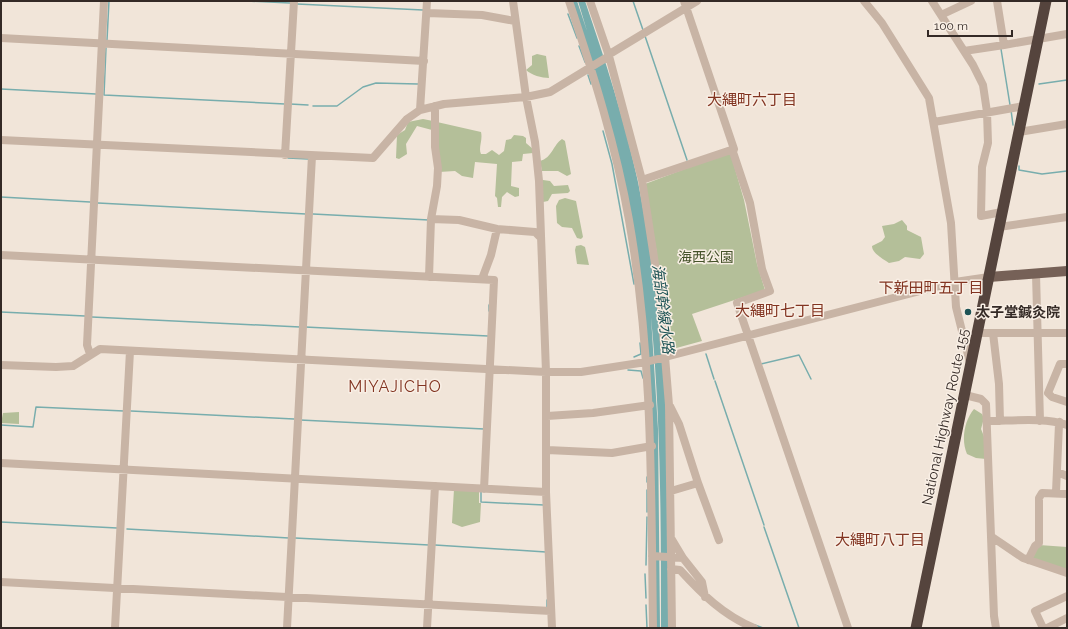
<svg xmlns="http://www.w3.org/2000/svg" width="1068" height="629" font-family="Raleway,'Noto Sans JP',sans-serif">
	<rect width="100%" height="100%" fill="#f1e5d9"/>
	<path fill="#b4bf99" d="M 537,54 L 546,56 L 549,78 C 542,78 531,75 526,70 L 532,65 L 532,56 Z
		M 423,119 L 433,121 L 432,130 L 417,126 L 406,144 L 407,154 L 399,159 L 396,158 L 397,135 L 405,130 L 408,122 Z
		M 437,122 L 481,132 C 483,140 478,148 481,154 L 486,154 L 492,150 L 499,155 L 504,151 L 506,140 L 511,139 L 514,135 L 523,136 L 526,138 L 526,143 L 534,150 L 533,153 L 523,154 L 522,161 L 512,162 L 511,186 L 519,188 L 519,196 L 515,197 L 507,192 L 502,197 L 501,207 L 498,207 L 497,198 L 495,196 L 497,164 L 475,162 L 473,178 L 462,176 L 455,171 L 439,172 Z
		M 562,139 L 565,141 L 571,174 L 567,176 L 558,171 L 542,171 L 540,161 C 552,158 553,145 562,139 Z
		M 727,153 L 731,155 L 744,200 L 757,264 L 765,290 L 692,314 L 702,341 L 669,350 L 656,248 L 645,184 Z
		M 543,180 L 550,181 L 554,186 L 568,185 L 570,191 L 568,193 L 552,194 L 548,201 L 543,202 L 540,182 Z
		M 565,198 L 576,201 L 583,237 L 581,239 L 577,238 L 572,228 L 562,227 L 557,223 L 556,206 L 559,200 Z
		M 902,220 L 907,226 L 907,230 L 921,237 L 924,254 L 920,259 L 905,257 L 899,261 L 889,263 C 883,259 872,253 872,246 L 882,241 L 885,237 L 882,226 L 894,224 Z
		M 581,245 L 585,247 L 589,265 L 577,264 L 575,250 L 576,246 Z
		M 974,409 L 982,414 L 984,418 L 981,429 L 985,439 L 986,459 L 976,458 L 967,454 C 961,440 964,421 974,409 Z
		M 19,412 L 19,424 L 1,423 L 3,413 Z
		M 454,489 L 479,491 L 479,503 L 481,503 L 480,522 L 462,527 L 452,523 Z
		M 1039,545 L 1067,547 L 1067,570 L 1032,559 Z"/>
	<path fill="#78adad" d="M 571,1 L 577,1 L 587,31 L 578,1 L 585,1 C 605,60 625,121 638,182 C 647,226 653,271 658,315 C 671,418 668,524 669,628 L 661,628 C 661,524 661,421 651,317 L 658,429 L 660,628 L 654,628 L 653,430 L 631,222 Z"/>
	<g fill="none" stroke-linecap="round" stroke-linejoin="round">
		<path stroke="#78adad" stroke-width="1.5" d="M 246,1 L 290,3
			M 633,1 L 643,30
			M 297,4 L 423,10
			M 568,14 L 577,38
			M 645,36 L 687,160
			M 107,40 L 109,1
			M 579,46 L 585,62
			M 106,48 L 104,95 L 285,104
			M 1001,49 L 1010,105
			M 588,75 L 591,84
			M 1039,84 L 1067,80
			M 1,89 L 96,94
			M 290,104 L 308,105
			M 313,106 L 337,106 L 363,87 L 376,83 L 418,84
			M 1011,110 L 1013,125
			M 603,131 L 612,164 L 634,284
			M 288,158 L 308,159
			M 1019,166 L 1019,170 L 1042,174 L 1067,171
			M 1,197 L 90,202
			M 98,203 L 306,214
			M 313,214 L 429,220
			M 489,311 L 489,305
			M 1,312 L 85,316
			M 92,317 L 300,327
			M 305,327 L 488,336
			M 706,354 L 714,379
			M 634,357 L 641,354 L 640,343
			M 761,364 L 799,355 L 811,379
			M 628,370 L 641,371 L 643,378
			M 715,381 L 764,525
			M 131,411 L 294,419
			M 300,420 L 484,429
			M 1,425 L 33,427 L 36,407 L 124,411
			M 647,477 L 647,482
			M 481,491 L 481,502 L 544,505
			M 647,512 L 647,490
			M 1,522 L 117,528
			M 764,527 L 799,628
			M 127,529 L 289,538
			M 295,538 L 429,545
			M 435,545 L 546,552
			M 646,565 L 647,517
			M 645,574 L 646,598
			M 547,600 L 547,608
			M 646,605 L 647,628
			M 755,625 L 763,628"/>
		<path stroke="#c8b4a5" stroke-width="8" d="M 513,1 L 526,97 L 535,142 L 539,181 L 546,372 L 546,492 L 552,628
			M 569,1 C 593,73 616,146 629,220 C 653,356 651,491 653,628
			M 590,1 L 609,56 L 642,180 L 660,296 L 669,405 L 672,628
			M 864,1 L 882,23 L 929,98 L 951,223 L 956,307 L 970,363
			M 932,1 L 973,65 L 983,85 L 987,112 L 988,143 L 982,167 L 981,216 L 1002,212
			M 427,13 L 482,15 L 515,21
			M 941,15 L 971,1
			M 1,38 L 424,61
			M 1004,45 L 1067,34
			M 964,51 L 1004,45 L 997,1
			M 608,55 L 697,1
			M 420,110 L 427,1
			M 934,122 L 1024,106
			M 1019,132 L 1067,124
			M 1,140 L 373,158 L 407,119 L 420,110 L 444,104 L 526,97 L 550,92 L 609,56
			M 732,149 L 750,203 L 762,269 L 770,291 L 737,303 L 848,628
			M 285,155 L 294,1
			M 642,180 L 734,149 L 684,1
			M 431,219 L 459,220 L 497,229 L 535,232 L 541,238
			M 999,227 L 1067,217
			M 1,255 L 494,280 L 484,489
			M 1036,274 L 1040,421
			M 429,277 L 431,219 L 437,186 L 438,168 L 435,147 L 435,106
			M 482,279 L 491,255 L 497,229
			M 977,333 L 993,333
			M 90,354 L 87,345 L 104,1
			M 1067,364 L 1060,364 L 1048,393 L 1052,397 L 1067,402
			M 1,365 L 56,367 L 73,366 L 100,349 L 546,372 L 581,372 L 646,362 L 955,282 L 989,277
			M 965,395 L 981,399 L 986,404 L 994,616 L 996,628
			M 670,406 L 679,424 L 698,483 L 671,491
			M 547,416 L 593,413 L 650,405
			M 987,421 C 1011,421 1045,417 1067,425
			M 1000,421 L 999,384 L 993,333 L 1067,333
			M 547,450 L 612,453 L 652,446
			M 1,463 L 546,492
			M 1057,472 L 1067,476
			M 698,483 L 719,540
			M 1056,492 L 1059,424 L 1060,422
			M 992,537 L 1023,558 L 1067,573
			M 671,538 L 683,558
			M 652,556 L 683,558 L 702,582 L 705,597
			M 1028,560 L 1035,546 L 1039,543 L 1039,498 L 1042,493 L 1067,494
			M 671,569 L 680,570 C 702,594 723,615 754,628
			M 1,582 L 551,611
			M 115,628 L 130,351
			M 287,628 L 312,156
			M 427,628 L 435,486
			M 1043,628 L 1035,611 L 1067,596
			M 1047,628 L 1067,618"/>
		<path stroke="#766157" stroke-width="10" d="M 989,277 L 1067,271"/>
		<path stroke="#55443d" stroke-width="11" d="M 916,628 L 1046,1"/>
	</g>
	<circle fill="#1d5355" stroke="#f9efe5" stroke-width="1.5" cx="968" cy="312" r="4"/>
	<g text-anchor="middle" stroke-width="3" stroke-linejoin="round" paint-order="stroke">
		<g font-size="14" fill="#45522a" stroke="#f9efe5">
			<text x="706" y="262">海西公園</text>
		</g>
		<g font-size="14" font-weight="bold" fill="#342a26" stroke="#f9efe5" text-anchor="start">
			<text x="976" y="317">太子堂鍼灸院</text>
		</g>
		<g font-size="14" fill="#342a26" stroke="#f9efe5">
			<text transform="translate(945 417) rotate(-78)" y="5">National Highway Route 155</text>
		</g>
		<g font-size="15" fill="#823421" stroke="#f9efe5">
			<text x="752" y="105">大縄町六丁目</text>
			<text x="931" y="293">下新田町五丁目</text>
			<text x="780" y="316">大縄町七丁目</text>
			<text x="880" y="545">大縄町八丁目</text>
		</g>
		<g font-size="15" font-style="italic" fill="#1d5355" stroke="#f9efe5">
			<text transform="translate(663 309) rotate(83)" y="5">海部幹線水路</text>
		</g>
		<g font-size="16" letter-spacing="1" fill="#823421" stroke="#f9efe5">
			<text x="395" y="392">MIYAJICHO</text>
		</g>
	</g>
	<rect width="1068" height="629" fill="none" stroke="#342a26" stroke-width="4"/>
	<path d="M928 30v6h84v-6" fill="none" stroke="#342a26" stroke-width="2"/>
	<text x="934" y="30" font-size="12" fill="#342a26" stroke="#f9efe5" stroke-width="3" paint-order="stroke">100 m</text>
</svg>
